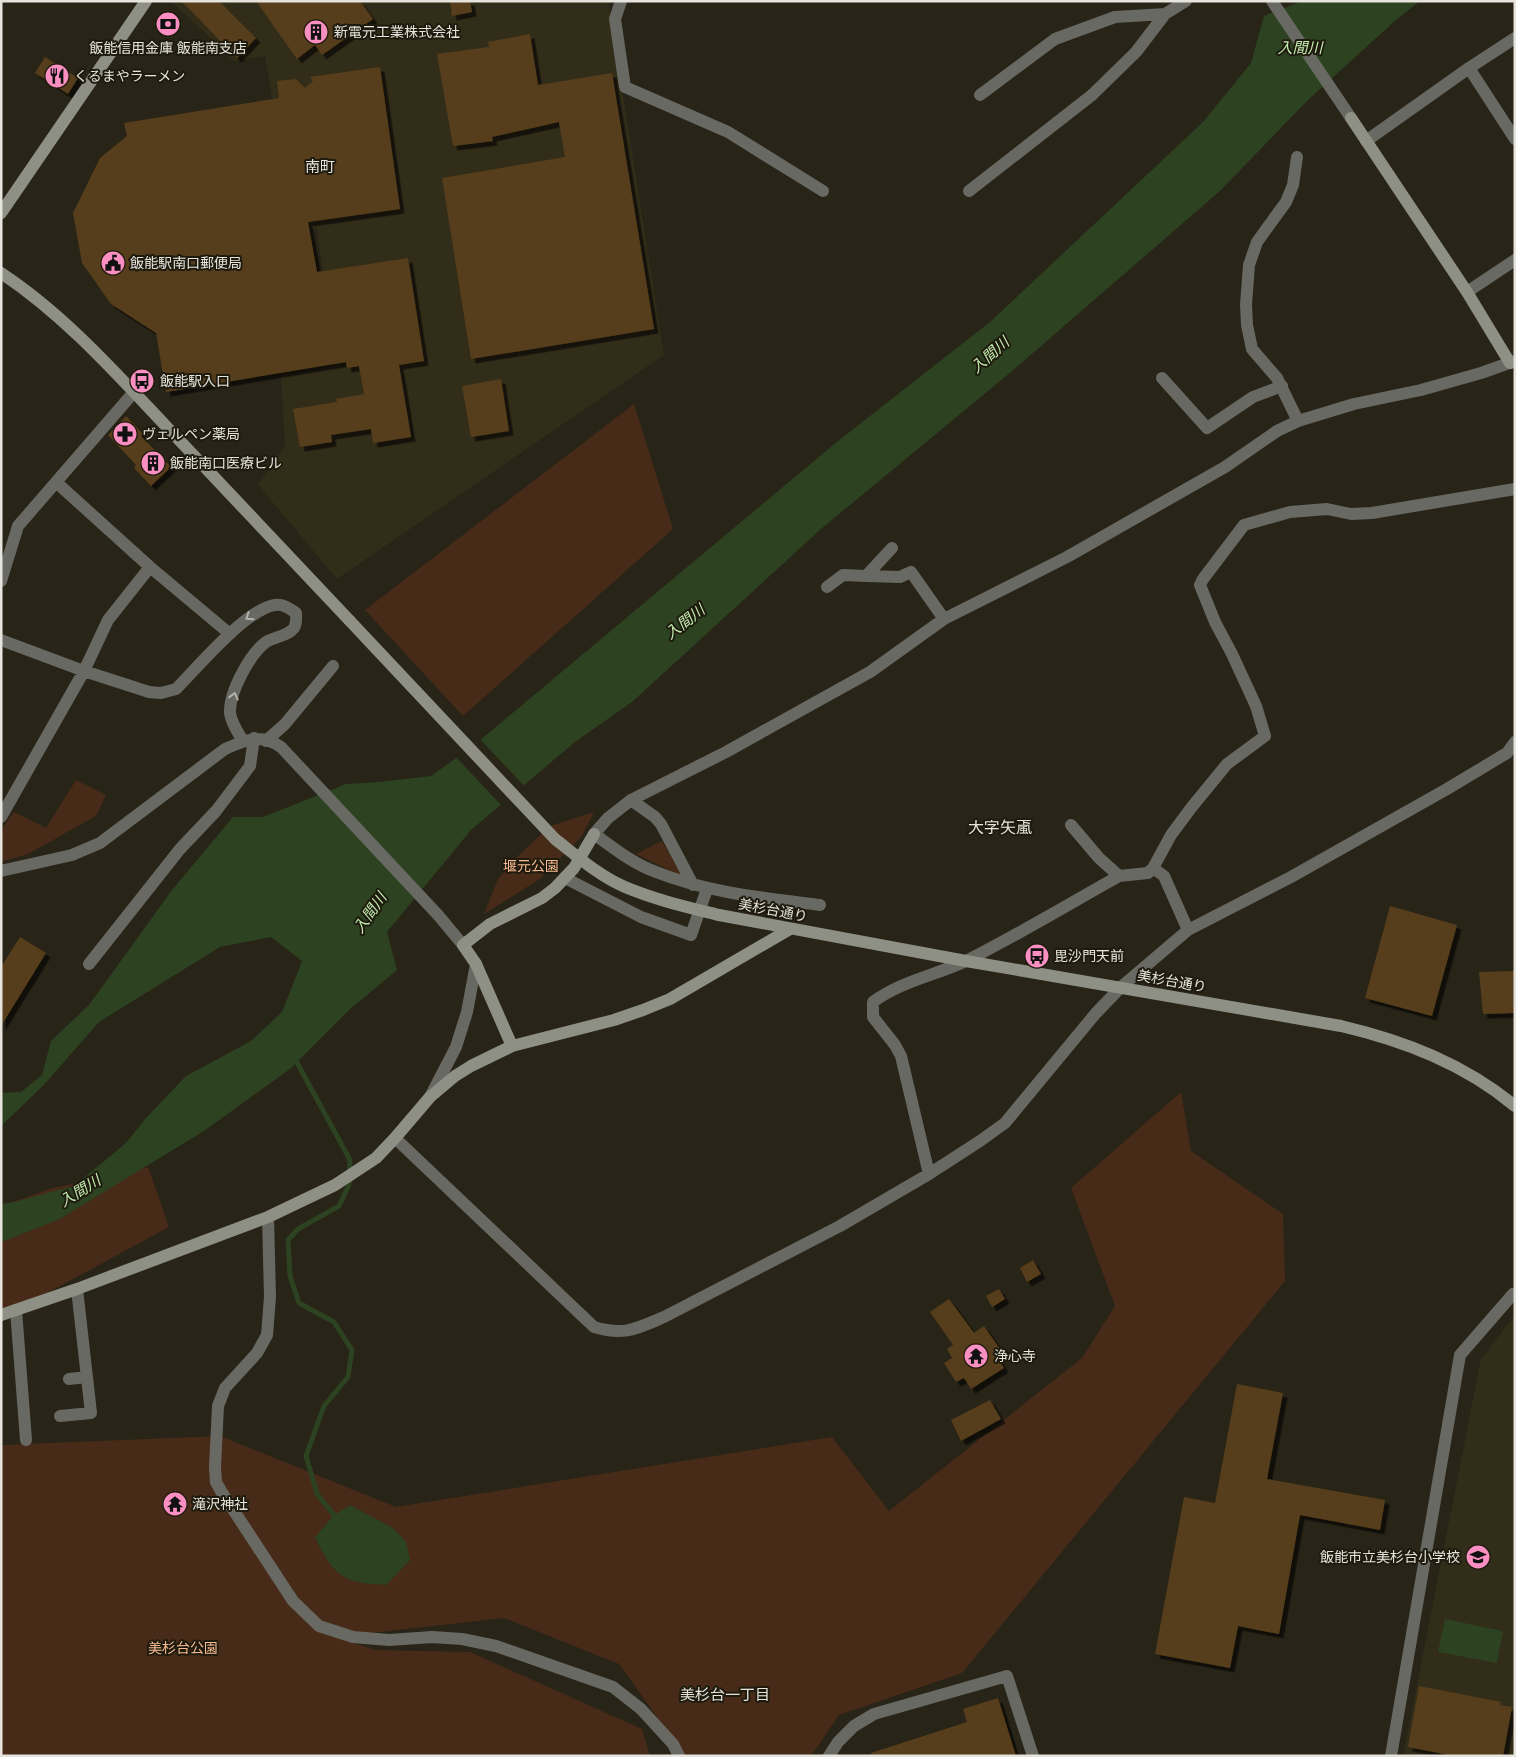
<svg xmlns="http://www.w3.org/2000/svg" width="1516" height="1757" font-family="Rubik,'Noto Sans JP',sans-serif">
	<defs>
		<filter id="shadow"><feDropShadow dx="4.5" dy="4.5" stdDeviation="0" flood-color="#0009"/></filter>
	</defs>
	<rect width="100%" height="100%" fill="#282417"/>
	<path fill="#322d19" d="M 171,1 L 608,1 L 664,355 L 337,579 L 258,485 L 285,446 L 281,376 L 335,366 L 317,228 L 294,231 L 265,56 L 234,61 Z
		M 1515,1315 L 1515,1756 L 1403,1756 L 1481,1359 Z"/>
	<path fill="#472b18" d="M 634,404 L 673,529 L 463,716 L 365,610 Z
		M 76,780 L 106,795 L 96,816 L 28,854 L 1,862 L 1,830 L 14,812 L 46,828 Z
		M 594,812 L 582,836 L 540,879 L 484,914 L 498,879 L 518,856 L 550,826 Z
		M 662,841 L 682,876 L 636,854 Z
		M 1181,1092 L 1191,1151 L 1283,1214 L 1285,1281 L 962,1673 L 839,1715 L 811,1756 L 685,1756 L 619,1664 L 504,1618 L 335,1637 L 375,1650 L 470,1652 L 642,1729 L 650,1756 L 1,1756 L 1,1445 L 220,1436 L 396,1507 L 832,1437 L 889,1511 L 1082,1358 L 1115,1306 L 1071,1188 Z
		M 148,1167 L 169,1227 L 1,1318 L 1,1206 L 53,1188 Z"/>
	<path fill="#2c4220" d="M 1302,1 L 1420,1 L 1396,20 L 1307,101 L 1220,191 L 1138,262 L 1011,372 L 821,529 L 632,702 L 575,742 L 471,830 L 387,932 L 397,970 L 349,1010 L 290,1069 L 204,1131 L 58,1220 L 1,1242 L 1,1204 L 10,1203 L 74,1186 L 126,1143 L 146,1118 L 186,1076 L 251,1041 L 282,1012 L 302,961 L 271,937 L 220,947 L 99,1022 L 43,1086 L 1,1126 L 1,1093 L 21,1092 L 42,1075 L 51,1041 L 89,1005 L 172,890 L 233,817 L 263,817 L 346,784 L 379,782 L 431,776 L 473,746 L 838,441 L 990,322 L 1203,122 L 1251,63 L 1264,16 Z
		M 350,1505 L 393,1528 L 406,1542 L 410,1560 L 386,1585 C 377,1584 367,1584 358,1582 C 335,1578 324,1556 315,1537 L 334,1515 Z
		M 1445,1619 L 1503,1631 L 1497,1663 L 1438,1652 Z"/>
	<path fill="#282417" d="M 479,738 L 526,788 L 503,807 L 455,756 Z"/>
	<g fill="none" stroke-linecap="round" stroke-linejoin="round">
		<path stroke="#2c4220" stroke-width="5" d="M 294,1057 L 350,1160 L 349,1185 L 339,1206 L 298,1229 L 288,1240 L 290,1276 L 299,1303 L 334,1322 L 352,1350 L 348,1377 L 324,1406 L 306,1456 L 317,1494 L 334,1515"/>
	</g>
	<path fill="#573e1a" filter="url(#shadow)" d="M 181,1 L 219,1 L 256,38 L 237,58 Z
		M 256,1 L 360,1 L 373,19 L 322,55 L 315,45 L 297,59 Z
		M 450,1 L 470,1 L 472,12 L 452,16 Z
		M 530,34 L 538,85 L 612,73 L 654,329 L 471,359 L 442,178 L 565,157 L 559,122 L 492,137 L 493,141 L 453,146 L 437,54 L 489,47 L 488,42 Z
		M 45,57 L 78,78 L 68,94 L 35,73 Z
		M 380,67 L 400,209 L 308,222 L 317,272 L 408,258 L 424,361 L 399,365 L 411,437 L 373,443 L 371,429 L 331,435 L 332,442 L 300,447 L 293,409 L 337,402 L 336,399 L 364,394 L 359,366 L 347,368 L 346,362 L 166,392 L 156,333 L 111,304 L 82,263 L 73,213 L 100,158 L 127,136 L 124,123 L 279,98 L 277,81 L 296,79 L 305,88 L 313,81 L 310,77 Z
		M 501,379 L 509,431 L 471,437 L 462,386 Z
		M 126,416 L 143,434 L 141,436 L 171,467 L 151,486 L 134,468 L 136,465 L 108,435 Z
		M 1390,906 L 1457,925 L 1432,1016 L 1365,998 Z
		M 20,937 L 46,953 L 1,1026 L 1,967 Z
		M 1515,971 L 1515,1013 L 1483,1014 L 1479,972 Z
		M 1033,1260 L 1041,1274 L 1027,1282 L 1020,1268 Z
		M 999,1289 L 1005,1299 L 992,1307 L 986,1296 Z
		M 949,1299 L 974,1333 L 984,1326 L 1004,1355 L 998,1358 L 1004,1368 L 971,1389 L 964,1378 L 956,1382 L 944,1363 L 952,1358 L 947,1349 L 953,1345 L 930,1312 Z
		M 1237,1384 L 1283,1393 L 1267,1479 L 1385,1500 L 1380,1530 L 1300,1515 L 1279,1634 L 1238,1626 L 1230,1668 L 1155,1654 L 1184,1497 L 1215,1503 Z
		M 990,1400 L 1001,1419 L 961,1441 L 951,1420 Z
		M 1419,1686 L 1501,1702 L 1500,1705 L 1512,1707 L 1503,1756 L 1454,1756 L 1408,1747 Z
		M 998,1698 L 1016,1756 L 872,1756 L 871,1753 L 967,1722 L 963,1709 Z"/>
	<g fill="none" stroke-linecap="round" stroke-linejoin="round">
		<path stroke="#686962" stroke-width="12" d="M 621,1 L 615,19 L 625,87 L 728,132 L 823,191
			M 1272,1 L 1351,118
			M 1469,68 L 1515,139
			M 980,95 L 1055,39 L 1115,17 L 1165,14 L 1186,1
			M 1366,141 L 1469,68 L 1515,38
			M 1297,157 L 1293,185 L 1286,202 L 1257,242 L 1249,265 L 1246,305 L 1247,325 L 1252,349 L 1277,378 L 1298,421
			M 969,191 L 1092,95 L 1136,52 L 1165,14
			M 1467,292 L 1515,260
			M 1162,378 L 1207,428 L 1253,397 L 1282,386
			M 57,483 L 150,567 L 230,634
			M 866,576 L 900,577 L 911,572 L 944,619
			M 1,581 L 18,526 L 134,392
			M 827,587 L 843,575 L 866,576 L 892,548
			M 1,640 L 84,671 L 149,692 L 161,693 L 176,689 C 198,667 246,609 275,605 C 283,604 289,608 296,613 C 296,618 297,623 294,628 C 288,636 274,637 266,642 C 250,654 229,692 230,713 C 231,722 238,733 243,741
			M 266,741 L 285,724 L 333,666
			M 631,800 L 655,817 L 661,824 L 693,885
			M 1,817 L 84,671 L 108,620 L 150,567
			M 1071,825 L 1099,858 L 1119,876
			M 1153,868 L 1164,876 L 1188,930
			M 1,871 L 72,855 L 100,843 L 225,749 C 245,740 260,733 281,747 L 438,915 L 463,945
			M 565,878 L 641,917 L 691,935 L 707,889
			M 820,905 C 765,898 709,893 656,872 C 633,864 614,848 594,834 L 608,818 L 631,800 L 726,752 L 870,672 L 944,619 L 1067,557 L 1225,467 L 1277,431 L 1298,421 L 1354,404 L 1421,390 L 1481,373 L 1515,361
			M 89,964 L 180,849 L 216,811 L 250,766 L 254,738
			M 430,1097 L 456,1047 L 467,1012 L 476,964
			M 395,1138 L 594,1327 C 624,1336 636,1329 664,1317 L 840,1226 L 929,1174 L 980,1141 L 1005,1123 L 1096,1013 L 1121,987 L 1188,930 L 1291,877 L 1447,789 L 1507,753 L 1515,742
			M 929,1174 L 901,1056 L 895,1045 L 873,1017 L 873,1002 C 901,981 937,975 968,960 C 1019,934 1069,904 1119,876 L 1148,873 L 1153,868 L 1171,835 L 1191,808 L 1227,764 L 1265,736 L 1256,706 L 1232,654 L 1215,622 L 1200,585 L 1203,579 L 1244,525 L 1290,512 L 1327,509 L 1351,514 L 1372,513 L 1515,489
			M 268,1217 L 270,1297 L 267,1335 L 257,1353 L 225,1388 L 218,1406 L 215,1467 L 216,1482 L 221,1491 L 293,1601 L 319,1626 L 353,1637 L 389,1640 L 432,1637 L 462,1639 L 496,1646 L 613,1687 L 641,1709 L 673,1744 L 679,1756
			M 16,1310 L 26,1440
			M 69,1379 L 87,1377
			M 60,1416 L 91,1413 L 77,1289
			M 829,1756 L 838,1742 L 854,1726 L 874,1714 L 1007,1676 L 1033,1756
			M 1391,1756 L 1460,1355 L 1513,1294 L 1515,1295"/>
		<path stroke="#8e9085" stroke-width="12" d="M 1351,118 L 1467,292 L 1510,363
			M 1,213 L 146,1
			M 1,273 C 63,314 114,371 165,425 C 227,490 288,556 350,621
			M 719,915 L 966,961 L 1341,1026 C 1405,1041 1464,1064 1515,1106
			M 512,1046 L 476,964 L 463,945 L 490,924 L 542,898 L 555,888 L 574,868 L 594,834
			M 1,1315 L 77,1289 L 268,1217 L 335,1185 L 376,1158 L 395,1138 L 430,1097 L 455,1076 L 471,1066 L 512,1046 L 614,1020 L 643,1010 L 670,999 L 790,929"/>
		<path stroke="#8e9085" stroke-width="12" d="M 350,621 L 555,839 C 577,856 599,876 625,887 C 656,900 687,907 719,915"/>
	</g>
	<defs><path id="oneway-chevron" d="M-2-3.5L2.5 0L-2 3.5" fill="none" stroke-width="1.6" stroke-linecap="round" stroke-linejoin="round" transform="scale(1.25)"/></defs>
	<g stroke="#b4b3ab">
		<use href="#oneway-chevron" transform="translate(249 617) rotate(146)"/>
		<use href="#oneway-chevron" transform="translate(234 696) rotate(-76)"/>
	</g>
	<defs>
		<symbol id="bank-disc" viewBox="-11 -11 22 22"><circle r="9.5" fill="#fc8fc1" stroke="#1e1b0e"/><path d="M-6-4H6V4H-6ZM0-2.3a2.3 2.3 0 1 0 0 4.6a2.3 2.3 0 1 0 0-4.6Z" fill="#111"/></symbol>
		<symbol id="building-disc" viewBox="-11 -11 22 22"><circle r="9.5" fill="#fc8fc1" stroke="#1e1b0e"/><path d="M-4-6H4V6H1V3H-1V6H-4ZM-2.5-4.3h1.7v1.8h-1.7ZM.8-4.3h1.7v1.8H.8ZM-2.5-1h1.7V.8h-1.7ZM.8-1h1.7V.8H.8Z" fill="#111"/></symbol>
		<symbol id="restaurant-disc" viewBox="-11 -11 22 22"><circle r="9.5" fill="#fc8fc1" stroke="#1e1b0e"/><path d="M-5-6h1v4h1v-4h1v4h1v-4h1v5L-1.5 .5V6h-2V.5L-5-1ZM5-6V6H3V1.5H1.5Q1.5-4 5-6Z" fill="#111"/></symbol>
		<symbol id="civic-disc" viewBox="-11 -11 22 22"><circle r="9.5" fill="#fc8fc1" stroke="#1e1b0e"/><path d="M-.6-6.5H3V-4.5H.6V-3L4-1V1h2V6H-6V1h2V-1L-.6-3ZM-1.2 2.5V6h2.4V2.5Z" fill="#111"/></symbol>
		<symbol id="bus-disc" viewBox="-11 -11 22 22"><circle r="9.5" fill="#fc8fc1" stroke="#1e1b0e"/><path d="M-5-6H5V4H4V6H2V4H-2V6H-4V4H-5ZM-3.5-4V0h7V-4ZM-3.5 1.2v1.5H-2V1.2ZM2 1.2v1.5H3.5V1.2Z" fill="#111"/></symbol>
		<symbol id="pharmacy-disc" viewBox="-11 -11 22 22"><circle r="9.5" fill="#fc8fc1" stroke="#1e1b0e"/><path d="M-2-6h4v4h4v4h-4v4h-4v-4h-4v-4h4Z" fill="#111"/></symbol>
		<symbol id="temple-disc" viewBox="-11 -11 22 22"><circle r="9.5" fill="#fc8fc1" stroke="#1e1b0e"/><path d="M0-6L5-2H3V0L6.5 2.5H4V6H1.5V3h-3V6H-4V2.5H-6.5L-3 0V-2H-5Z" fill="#111"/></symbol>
		<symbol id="school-disc" viewBox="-11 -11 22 22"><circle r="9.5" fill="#fc8fc1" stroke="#1e1b0e"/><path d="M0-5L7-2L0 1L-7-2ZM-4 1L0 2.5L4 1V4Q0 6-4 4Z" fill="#111"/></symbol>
	</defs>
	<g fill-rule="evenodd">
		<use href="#bank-disc" x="154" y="10" width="28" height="28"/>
		<use href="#building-disc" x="302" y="18" width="28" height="28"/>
		<use href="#restaurant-disc" x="43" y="62" width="28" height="28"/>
		<use href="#civic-disc" x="99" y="249" width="28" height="28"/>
		<use href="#bus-disc" x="128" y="367" width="28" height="28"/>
		<use href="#pharmacy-disc" x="111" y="420" width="28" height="28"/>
		<use href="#building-disc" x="139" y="449" width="28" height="28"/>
		<use href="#bus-disc" x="1023" y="942" width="28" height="28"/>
		<use href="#temple-disc" x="962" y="1342" width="28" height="28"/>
		<use href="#temple-disc" x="161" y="1490" width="28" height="28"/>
		<use href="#school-disc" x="1464" y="1543" width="28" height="28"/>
	</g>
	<g text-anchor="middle" stroke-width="4" stroke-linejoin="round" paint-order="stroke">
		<g font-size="14" fill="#e6e4dc" stroke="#1e1b0e" text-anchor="start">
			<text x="334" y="37">新電元工業株式会社</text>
			<text x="168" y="53" text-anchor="middle">飯能信用金庫 飯能南支店</text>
			<text x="74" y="81">くるまやラーメン</text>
			<text x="130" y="268">飯能駅南口郵便局</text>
			<text x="160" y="386">飯能駅入口</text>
			<text x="142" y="439">ヴェルペン薬局</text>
			<text x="170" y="468">飯能南口医療ビル</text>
			<text x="1054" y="961">毘沙門天前</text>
			<text x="994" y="1361">浄心寺</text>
			<text x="192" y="1509">滝沢神社</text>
			<text x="1460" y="1562" text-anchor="end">飯能市立美杉台小学校</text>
		</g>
		<g font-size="14" fill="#faba91" stroke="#1e1b0e">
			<text x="531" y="871">堰元公園</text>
			<text x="183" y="1653">美杉台公園</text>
		</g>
		<g font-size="14" fill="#e6e4dc" stroke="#1e1b0e">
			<text transform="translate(773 910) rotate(11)" y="5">美杉台通り</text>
			<text transform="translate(1172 981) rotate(10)" y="5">美杉台通り</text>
		</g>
		<g font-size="15" font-style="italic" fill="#c4edb0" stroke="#1e1b0e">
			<text x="1300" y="53">入間川</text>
			<text transform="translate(990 355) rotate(-42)" y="5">入間川</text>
			<text transform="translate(685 622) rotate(-38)" y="5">入間川</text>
			<text transform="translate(370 913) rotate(-55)" y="5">入間川</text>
			<text transform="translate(80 1191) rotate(-32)" y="5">入間川</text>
		</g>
		<g font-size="15" fill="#e6e4dc" stroke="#1e1b0e">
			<text x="320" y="172">南町</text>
			<text x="725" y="1700">美杉台一丁目</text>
		</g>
		<g font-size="16" fill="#e6e4dc" stroke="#1e1b0e">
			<text x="1000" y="833">大字矢颪</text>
		</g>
	</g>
	<rect width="1516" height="1757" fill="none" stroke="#e6e4dc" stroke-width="5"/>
</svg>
